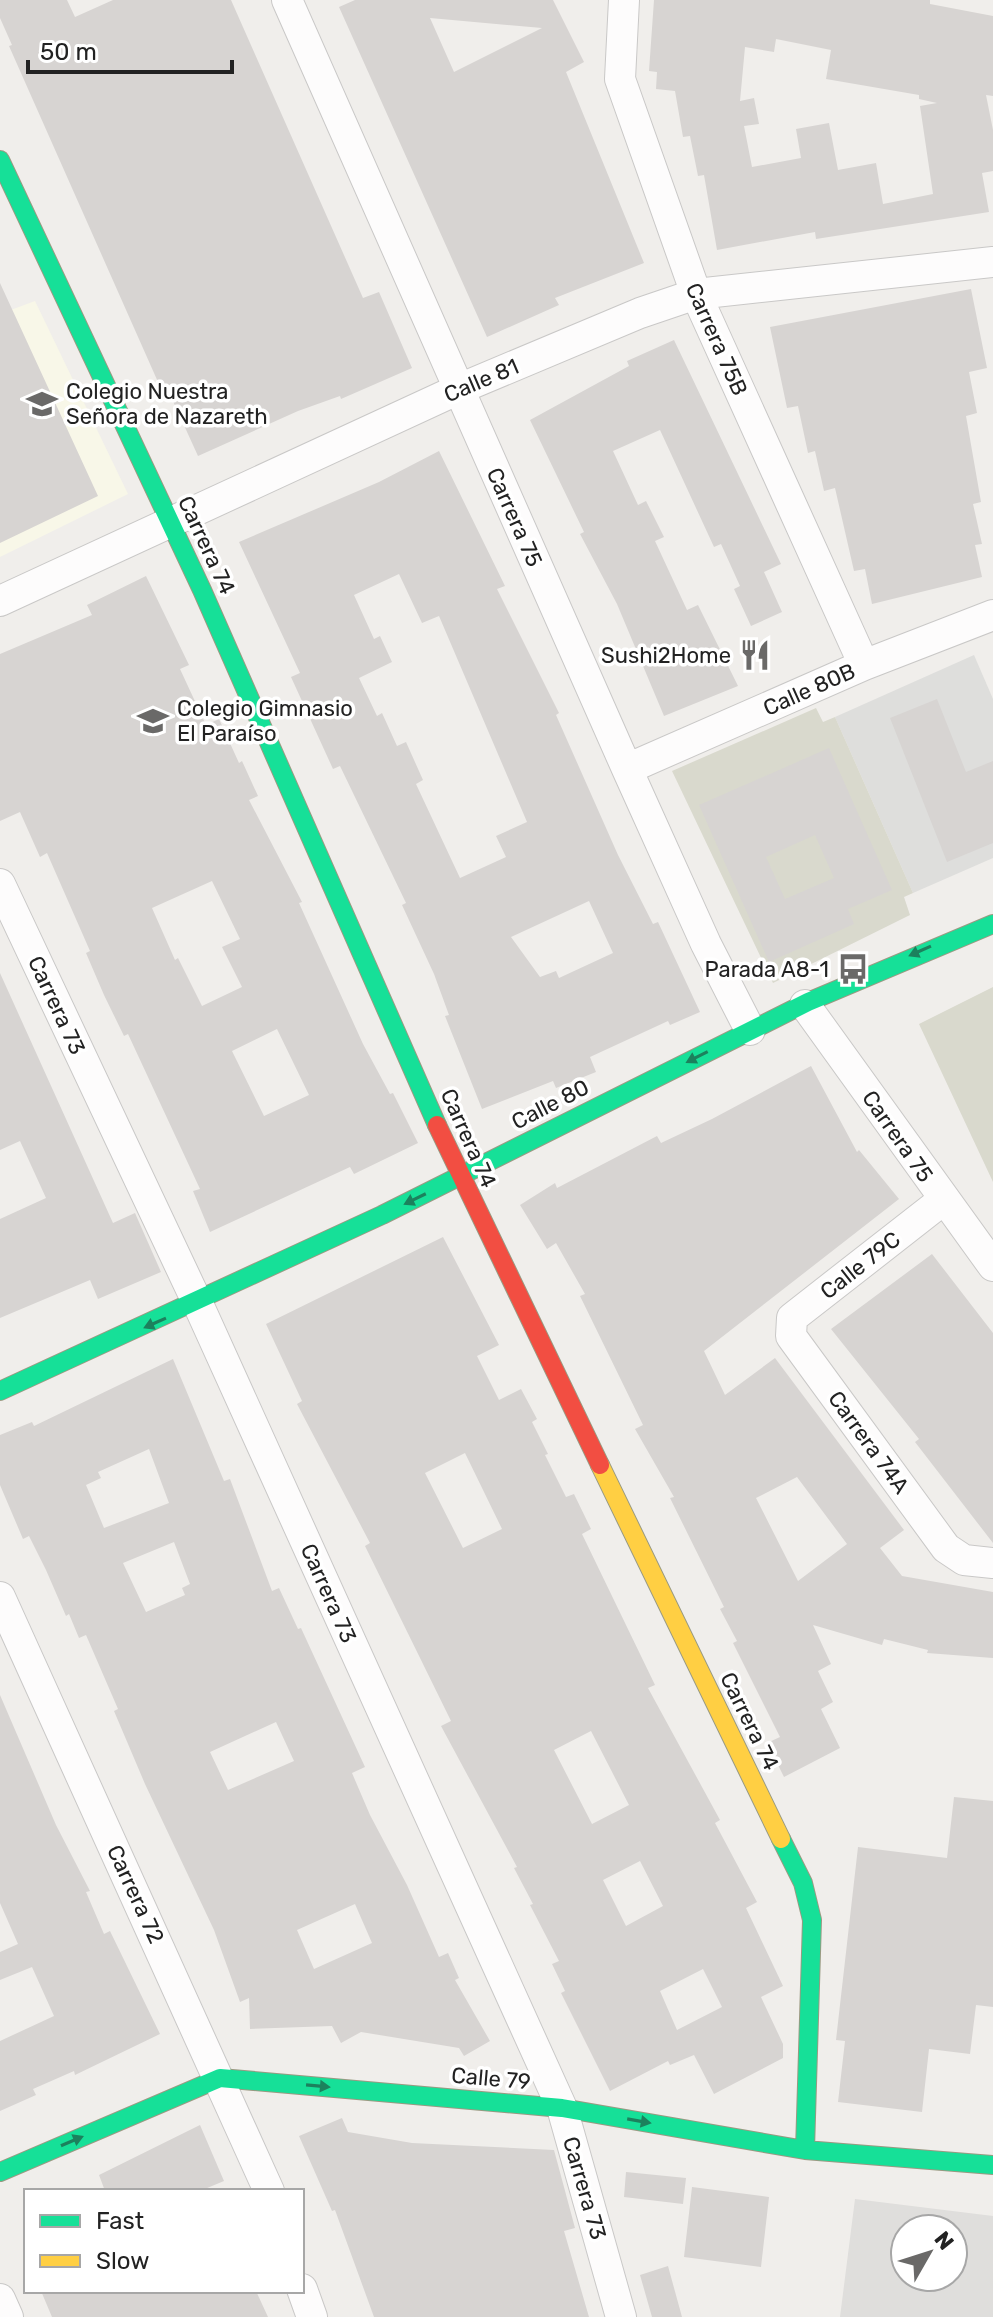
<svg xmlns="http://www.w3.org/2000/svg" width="993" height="2317" font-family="Rubik,sans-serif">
	<rect width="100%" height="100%" fill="#f0eeeb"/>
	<path fill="#dfdedc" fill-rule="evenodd" d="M 855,2199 L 993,2216 L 993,2317 L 840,2317 ZM 905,2229 L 953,2229 L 953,2277 L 905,2277 Z"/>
	<path fill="#f8f7e8" d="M 35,301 L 128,494 L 0,557 L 0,314 Z"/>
	<path fill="#dededc" d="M 974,655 L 993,699 L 993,858 L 913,893 L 835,717 Z"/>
	<path fill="#d9d9cd" d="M 816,708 L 823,722 L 835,717 L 913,893 L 904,897 L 910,915 L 773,983 L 672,771 Z
		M 993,987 L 993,1182 L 919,1024 Z"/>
	<path fill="#d7d4d2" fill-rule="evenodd" d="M 0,0 L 67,0 L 75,17 L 113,0 L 231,0 L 363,298 L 379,292 L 412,368 L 341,399 L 340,396 L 298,411 L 198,456 L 167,388 L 162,391 L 9,46 L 12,45 L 0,18 Z
		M 355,0 L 553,0 L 584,62 L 566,72 L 644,263 L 555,298 L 559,305 L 487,337 L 339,7 ZM 430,18 L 542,28 L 454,72 Z
		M 654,0 L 930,0 L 930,4 L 993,16 L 993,96 L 986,95 L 993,130 L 993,171 L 982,173 L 989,212 L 816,239 L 815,232 L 717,250 L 704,175 L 698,176 L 690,136 L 683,137 L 675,91 L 656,89 L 657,72 L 649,71 ZM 776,39 L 831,50 L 826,79 L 919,95 L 919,99 L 937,103 L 920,106 L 933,194 L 883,204 L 876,163 L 838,170 L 829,123 L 796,129 L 801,158 L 752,167 L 744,126 L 759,124 L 754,98 L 740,101 L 745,47 L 774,52 Z
		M 0,283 L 98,496 L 0,543 Z
		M 971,289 L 987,368 L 969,372 L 977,413 L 966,416 L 981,502 L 973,504 L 982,544 L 975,545 L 982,577 L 872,604 L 865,569 L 854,571 L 835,488 L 824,491 L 815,451 L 808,453 L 798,406 L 787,408 L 770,327 Z
		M 674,340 L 781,564 L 764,572 L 782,612 L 751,626 L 734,589 L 740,586 L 721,544 L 714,547 L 660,430 L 613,451 L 638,505 L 646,501 L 664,537 L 655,541 L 687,610 L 698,605 L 738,686 L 664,716 L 617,604 L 580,534 L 584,532 L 530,420 L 629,366 L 627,361 Z
		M 439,451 L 505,586 L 497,589 L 559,713 L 556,715 L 618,855 L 653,924 L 658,922 L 700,1012 L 670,1025 L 668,1021 L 590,1057 L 596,1072 L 556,1088 L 553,1081 L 482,1109 L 445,1016 L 449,1015 L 434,974 L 402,905 L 406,903 L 340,766 L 333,769 L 291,677 L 300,673 L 239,542 L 379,482 ZM 399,574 L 422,623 L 439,616 L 527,822 L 496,836 L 506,857 L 460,878 L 416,784 L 423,780 L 406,742 L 397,746 L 382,713 L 377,716 L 359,678 L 392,662 L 380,636 L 374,639 L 354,595 ZM 589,901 L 613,953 L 559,978 L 556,971 L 540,977 L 511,937 Z
		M 146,576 L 189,665 L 180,669 L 206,725 L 219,719 L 239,763 L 242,761 L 258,796 L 249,800 L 302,902 L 299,903 L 363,1044 L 390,1094 L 393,1093 L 418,1143 L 354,1174 L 350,1167 L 210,1232 L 193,1191 L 200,1189 L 128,1034 L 124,1036 L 104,995 L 86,953 L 90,951 L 47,853 L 40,857 L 20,812 L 0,821 L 0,654 L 92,615 L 87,605 ZM 212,881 L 240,939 L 222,947 L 242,987 L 202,1006 L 178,958 L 175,960 L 152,908 ZM 277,1029 L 309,1095 L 264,1116 L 232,1051 Z
		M 937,699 L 966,772 L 993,761 L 993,843 L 947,862 L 890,718 Z
		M 829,748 L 892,890 L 848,909 L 854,924 L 769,962 L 699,805 ZM 815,835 L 834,878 L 785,899 L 766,857 Z
		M 0,973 L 113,1223 L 135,1213 L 161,1272 L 98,1299 L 90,1280 L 0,1318 L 0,1219 L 46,1198 L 20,1141 L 0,1150 Z
		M 811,1066 L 857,1152 L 859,1150 L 899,1199 L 704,1351 L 725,1395 L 775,1358 L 904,1530 L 880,1548 L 902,1576 L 993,1592 L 993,1658 L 927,1653 L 928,1650 L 884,1639 L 882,1645 L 813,1625 L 831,1664 L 818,1671 L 833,1702 L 821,1709 L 840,1748 L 784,1777 L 767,1743 L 780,1737 L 733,1643 L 737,1641 L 720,1609 L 724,1607 L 670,1498 L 674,1497 L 635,1429 L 643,1425 L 580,1296 L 585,1294 L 556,1243 L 547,1249 L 520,1205 L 555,1183 L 557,1188 L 657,1136 L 661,1143 L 712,1119 ZM 797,1477 L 847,1544 L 798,1581 L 756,1498 Z
		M 443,1237 L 499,1345 L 477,1356 L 499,1400 L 521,1389 L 537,1419 L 532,1422 L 548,1454 L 545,1455 L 566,1497 L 574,1494 L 591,1529 L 582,1534 L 655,1685 L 648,1688 L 720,1820 L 715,1823 L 757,1902 L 746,1908 L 783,1986 L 761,1997 L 783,2044 L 783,2058 L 714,2094 L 694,2055 L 670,2065 L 668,2061 L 610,2091 L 561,1993 L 565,1991 L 552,1964 L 559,1961 L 530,1905 L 533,1904 L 514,1868 L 517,1867 L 441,1726 L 451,1721 L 365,1546 L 370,1543 L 297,1404 L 302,1401 L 266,1324 ZM 465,1453 L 502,1529 L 463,1548 L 425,1473 ZM 591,1731 L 629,1805 L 592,1824 L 554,1750 ZM 640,1861 L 663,1906 L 626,1926 L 603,1880 ZM 703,1969 L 722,2007 L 677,2030 L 660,1991 Z
		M 932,1254 L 993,1333 L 993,1543 L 915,1442 L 919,1439 L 831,1329 Z
		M 173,1359 L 224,1481 L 230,1479 L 272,1591 L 279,1588 L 298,1629 L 301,1628 L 365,1767 L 352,1773 L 370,1815 L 407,1885 L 439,1957 L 448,1953 L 459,1978 L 455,1980 L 490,2041 L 464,2056 L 459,2048 L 361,2032 L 341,2043 L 332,2026 L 250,2029 L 249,1998 L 240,2002 L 214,1930 L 145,1784 L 114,1711 L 118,1709 L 86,1635 L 79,1638 L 69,1614 L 66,1616 L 46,1570 L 29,1536 L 23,1539 L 0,1485 L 0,1435 L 32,1422 L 34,1426 ZM 149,1449 L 169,1503 L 104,1528 L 86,1485 L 101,1478 L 98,1472 ZM 174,1542 L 190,1584 L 182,1588 L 185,1595 L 146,1612 L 123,1563 ZM 276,1722 L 294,1761 L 228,1790 L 210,1752 ZM 355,1904 L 372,1943 L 314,1969 L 297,1930 Z
		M 0,1695 L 56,1825 L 90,1891 L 86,1892 L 104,1934 L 110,1931 L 160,2034 L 75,2075 L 74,2071 L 33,2089 L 36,2095 L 0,2111 L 0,2041 L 54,2016 L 32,1967 L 0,1980 L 0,1952 L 18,1944 L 0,1903 Z
		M 954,1797 L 993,1801 L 993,2007 L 976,2005 L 970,2054 L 929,2049 L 922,2112 L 838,2102 L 845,2041 L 836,2040 L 858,1847 L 947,1858 Z
		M 342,2118 L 348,2132 L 412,2143 L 554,2150 L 575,2228 L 564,2231 L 589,2317 L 374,2317 L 335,2210 L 332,2211 L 299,2136 Z
		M 200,2125 L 224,2181 L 200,2191 L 105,2191 L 99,2175 Z
		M 626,2172 L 686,2178 L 683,2204 L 624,2197 Z
		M 692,2187 L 769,2197 L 761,2267 L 684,2257 Z
		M 668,2266 L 682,2317 L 652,2317 L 640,2275 Z
		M 41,2291 L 256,2291 L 268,2317 L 52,2317 Z"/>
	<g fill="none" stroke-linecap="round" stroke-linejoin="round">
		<defs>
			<path id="street" d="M 287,0 L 627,769 L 706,944 L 750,1030
				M 624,0 L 620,79 L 696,294 L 864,665
				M 0,601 L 459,389 L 640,313 L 696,294 L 993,262
				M 627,769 L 864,665 L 993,615
				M 0,884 L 198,1304 L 562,2108 L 621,2317
				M 805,1005 L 993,1266
				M 943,1200 L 792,1318 L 791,1336 L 946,1548 L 964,1560 L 993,1563
				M 0,1597 L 269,2191
				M 302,2289 L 312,2317
				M 0,2299 L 8,2317"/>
			<path id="fast" d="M 0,160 L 202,590 L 437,1125
				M 0,1391 L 382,1215 L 808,1002 L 993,924
				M 781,1839 L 803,1883 L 812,1920 L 805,2150
				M 0,2172 L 220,2078 L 562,2108 L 805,2150 L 993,2165"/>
			<path id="slow" d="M 600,1465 L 781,1839"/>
			<path id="jam" d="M 437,1125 L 600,1465"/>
		</defs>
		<use href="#street" stroke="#c9c8c7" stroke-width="32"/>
		<use href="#fast" stroke="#999a82" stroke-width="20"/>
		<use href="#slow" stroke="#999a82" stroke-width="20"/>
		<use href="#jam" stroke="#999a82" stroke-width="20"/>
		<use href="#street" stroke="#fdfcfc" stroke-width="30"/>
		<use href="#fast" stroke="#16e098" stroke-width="18"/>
		<use href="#slow" stroke="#ffcf43" stroke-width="18"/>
		<use href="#jam" stroke="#f24e42" stroke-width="18"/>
	</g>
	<defs><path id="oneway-solid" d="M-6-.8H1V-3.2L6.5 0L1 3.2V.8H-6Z" transform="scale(2)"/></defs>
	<g fill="#1c815d">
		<use href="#oneway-solid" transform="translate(920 951) rotate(156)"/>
		<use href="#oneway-solid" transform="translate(697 1057) rotate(153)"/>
		<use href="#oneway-solid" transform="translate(415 1199) rotate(154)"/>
		<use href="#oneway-solid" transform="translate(155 1323) rotate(156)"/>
		<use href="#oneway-solid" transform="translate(318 2086) rotate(5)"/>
		<use href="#oneway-solid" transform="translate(639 2121) rotate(10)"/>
		<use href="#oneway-solid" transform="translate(72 2141) rotate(-23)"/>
	</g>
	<defs>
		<symbol id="school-bare" viewBox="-9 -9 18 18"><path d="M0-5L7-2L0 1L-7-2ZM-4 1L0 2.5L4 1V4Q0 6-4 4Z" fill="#6a6968" stroke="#fff" stroke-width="2.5" paint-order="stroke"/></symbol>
		<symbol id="restaurant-bare" viewBox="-9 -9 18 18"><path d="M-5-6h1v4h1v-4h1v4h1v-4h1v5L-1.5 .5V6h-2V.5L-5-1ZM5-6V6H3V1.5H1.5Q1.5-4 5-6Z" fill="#6a6968" stroke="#fff" stroke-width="2.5" paint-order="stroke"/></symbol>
		<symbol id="bus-bare" viewBox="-9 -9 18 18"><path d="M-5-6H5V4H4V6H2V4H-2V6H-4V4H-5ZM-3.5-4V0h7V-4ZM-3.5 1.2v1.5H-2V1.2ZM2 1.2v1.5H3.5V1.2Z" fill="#6a6968" stroke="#fff" stroke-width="2.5" paint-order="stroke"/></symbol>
	</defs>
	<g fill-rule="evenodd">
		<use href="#school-bare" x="20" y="382" width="44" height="44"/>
		<use href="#restaurant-bare" x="733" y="633" width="44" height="44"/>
		<use href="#school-bare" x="131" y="699" width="44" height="44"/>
		<use href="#bus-bare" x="831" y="947" width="44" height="44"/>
	</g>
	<g text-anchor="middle" stroke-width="7" stroke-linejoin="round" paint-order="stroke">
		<g font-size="22" fill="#222" stroke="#fff">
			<text transform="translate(717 339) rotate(66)" y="8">Carrera 75B</text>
			<text transform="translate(481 380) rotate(-23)" y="8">Calle 81</text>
			<text transform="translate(515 517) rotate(66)" y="8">Carrera 75</text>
			<text transform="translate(207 545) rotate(65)" y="8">Carrera 74</text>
			<text transform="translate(809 689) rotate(-24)" y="8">Calle 80B</text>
			<text transform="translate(57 1005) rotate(65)" y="8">Carrera 73</text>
			<text transform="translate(550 1104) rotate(-27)" y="8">Calle 80</text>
			<text transform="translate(898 1136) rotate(55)" y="8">Carrera 75</text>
			<text transform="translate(469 1138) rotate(66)" y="8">Carrera 74</text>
			<text transform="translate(860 1265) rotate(-38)" y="8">Calle 79C</text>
			<text transform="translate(869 1442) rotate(54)" y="8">Carrera 74A</text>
			<text transform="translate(329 1593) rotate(66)" y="8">Carrera 73</text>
			<text transform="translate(750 1721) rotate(64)" y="8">Carrera 74</text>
			<text transform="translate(136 1894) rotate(65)" y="8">Carrera 72</text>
			<text transform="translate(491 2078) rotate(5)" y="8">Calle 79</text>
			<text transform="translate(585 2188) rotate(74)" y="8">Carrera 73</text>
		</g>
		<g font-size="22" fill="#222" stroke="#fff" text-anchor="start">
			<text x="66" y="399">Colegio Nuestra<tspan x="66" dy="25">Señora de Nazareth</tspan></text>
			<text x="731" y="663" text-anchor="end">Sushi2Home</text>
			<text x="177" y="716">Colegio Gimnasio<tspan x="177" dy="25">El Paraíso</tspan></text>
			<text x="829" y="977" text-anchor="end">Parada A8-1</text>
		</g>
	</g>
	<rect x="24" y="2189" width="280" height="104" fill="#ffffff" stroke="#a7a7a7" stroke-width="2"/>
	<rect x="40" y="2215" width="40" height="12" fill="#16e098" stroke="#a7a7a7" stroke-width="2"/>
	<text x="96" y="2229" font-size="24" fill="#222222">Fast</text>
	<rect x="40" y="2255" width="40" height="12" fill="#ffcf43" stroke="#a7a7a7" stroke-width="2"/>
	<text x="96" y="2269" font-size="24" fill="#222222">Slow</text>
	<g transform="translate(929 2253) rotate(51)"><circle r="38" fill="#ffffff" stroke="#a7a7a7" stroke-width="2"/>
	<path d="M0-6L14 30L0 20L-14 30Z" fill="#6a6968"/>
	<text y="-12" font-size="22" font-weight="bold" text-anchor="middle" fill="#222222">N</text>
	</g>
	<path d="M28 60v12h204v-12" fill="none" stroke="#222222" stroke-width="4"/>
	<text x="40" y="60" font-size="24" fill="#222222" stroke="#ffffff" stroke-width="6" paint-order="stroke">50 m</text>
</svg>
